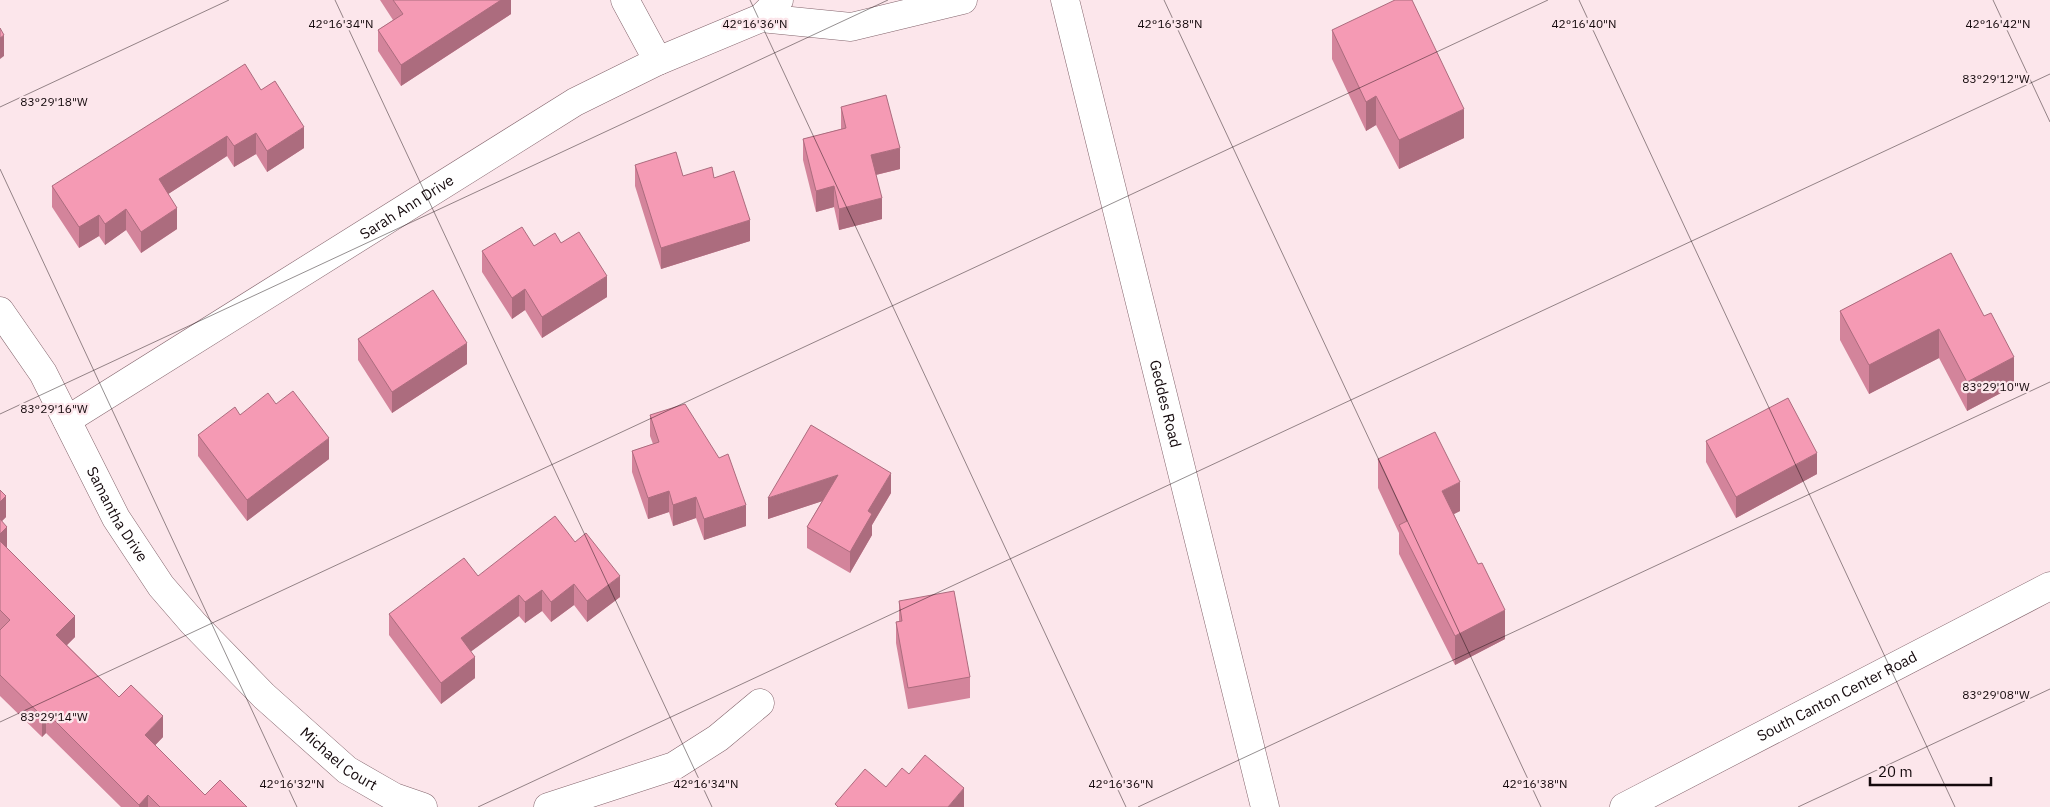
<svg xmlns="http://www.w3.org/2000/svg" width="2050" height="807" font-family="'IBM Plex Sans',sans-serif">
	<rect width="100%" height="100%" fill="#fce6eb"/>
	<g fill="none" stroke-linecap="round" stroke-linejoin="round">
		<defs>
			<g id="minor">
				<path d="M 625,0 L 658,61"/>
				<path d="M 779,0 L 761,18 L 851,27 L 963,0"/>
				<path id="s1" d="M 0,311 L 43,373 L 116,518 L 161,586 L 193,623 L 264,696 L 347,770 L 394,797 L 423,807"/>
				<path id="s2" d="M 67,420 L 575,102 L 658,61 L 761,18"/>
				<path d="M 548,807 L 674,766 L 718,738 L 760,703"/>
			</g>
			<g id="secondary">
				<path id="s3" d="M 1065,0 L 1265,807"/>
				<path id="s4" d="M 1624,807 L 2050,586"/>
			</g>
		</defs>
		<use href="#minor" stroke="#83646c" stroke-width="29"/>
		<use href="#secondary" stroke="#83646c" stroke-width="29"/>
		<use href="#minor" stroke="#fff" stroke-width="28"/>
		<use href="#secondary" stroke="#fff" stroke-width="28"/>
	</g>
	<path fill="#d3849b" d="M 380,0 L 511,0 L 511,14 L 401,86 L 378,51 L 378,30 L 393,20 Z
		M 1332,30 L 1464,138 L 1399,169 L 1376,125 L 1366,131 L 1332,59 Z
		M 261,90 L 304,148 L 267,172 L 256,154 L 234,167 L 227,156 L 168,194 L 177,229 L 141,253 L 126,230 L 105,245 L 99,236 L 79,248 L 52,207 L 52,186 Z
		M 841,107 L 900,169 L 876,175 L 882,219 L 839,230 L 834,207 L 816,212 L 803,160 L 803,139 L 841,129 Z
		M 635,165 L 683,176 L 714,178 L 750,241 L 661,269 L 635,186 Z
		M 561,243 L 607,297 L 542,338 L 525,310 L 512,319 L 482,272 L 482,251 Z
		M 1951,253 L 2014,386 L 1967,411 L 1939,358 L 1869,394 L 1840,340 L 1840,311 Z
		M 358,339 L 467,364 L 392,413 L 358,360 Z
		M 276,404 L 329,459 L 247,521 L 198,456 L 198,435 L 240,415 Z
		M 650,415 L 746,526 L 704,540 L 696,518 L 673,526 L 669,512 L 648,519 L 632,472 L 632,451 L 653,444 L 650,436 Z
		M 1706,441 L 1817,474 L 1736,518 L 1706,462 Z
		M 1378,459 L 1460,511 L 1454,514 L 1505,639 L 1455,665 L 1399,554 L 1399,533 L 1378,488 Z
		M 0,490 L 6,517 L 2,521 L 7,548 L 75,637 L 67,645 L 119,697 L 163,737 L 155,745 L 205,795 L 247,807 L 121,807 L 46,733 L 42,737 L 0,696 Z
		M 891,493 L 872,525 L 872,535 L 850,573 L 807,548 L 807,527 L 822,501 L 768,519 L 768,498 Z
		M 575,542 L 620,597 L 587,622 L 574,605 L 551,622 L 542,611 L 525,623 L 519,616 L 471,651 L 475,678 L 441,704 L 389,635 L 389,614 L 478,576 Z
		M 899,601 L 970,677 L 970,698 L 908,709 L 896,643 L 896,622 L 899,621 Z"/>
	<path fill="#ac6c7e" d="M 501,0 L 511,0 L 511,14 L 401,86 L 401,65 Z
		M 4,35 L 4,56 L 0,59 L 0,38 Z
		M 1376,96 L 1376,125 L 1366,131 L 1366,102 Z
		M 1464,109 L 1464,138 L 1399,169 L 1399,140 Z
		M 304,127 L 304,148 L 267,172 L 267,151 Z
		M 256,133 L 256,154 L 234,167 L 234,146 Z
		M 227,136 L 227,156 L 159,200 L 159,179 Z
		M 900,148 L 900,169 L 871,176 L 871,155 Z
		M 834,186 L 834,207 L 816,212 L 816,191 Z
		M 882,198 L 882,219 L 839,230 L 839,209 Z
		M 177,208 L 177,229 L 141,253 L 141,232 Z
		M 126,209 L 126,230 L 105,245 L 105,224 Z
		M 99,215 L 99,236 L 79,248 L 79,227 Z
		M 750,220 L 750,241 L 661,269 L 661,248 Z
		M 607,276 L 607,297 L 542,338 L 542,317 Z
		M 525,289 L 525,310 L 512,319 L 512,298 Z
		M 1939,329 L 1939,358 L 1869,394 L 1869,365 Z
		M 467,343 L 467,364 L 392,413 L 392,392 Z
		M 2014,357 L 2014,386 L 1967,411 L 1967,382 Z
		M 329,438 L 329,459 L 247,521 L 247,500 Z
		M 1817,453 L 1817,474 L 1736,518 L 1736,497 Z
		M 891,473 L 891,493 L 872,525 L 872,535 L 850,573 L 850,552 L 868,511 Z
		M 838,475 L 838,496 L 768,519 L 768,498 Z
		M 1460,482 L 1460,511 L 1442,520 L 1442,491 Z
		M 669,491 L 669,512 L 648,519 L 648,498 Z
		M 6,496 L 6,517 L 0,523 L 0,502 Z
		M 696,497 L 696,518 L 673,526 L 673,505 Z
		M 746,505 L 746,526 L 704,540 L 704,519 Z
		M 7,527 L 7,548 L 0,555 L 0,534 Z
		M 620,576 L 620,597 L 587,622 L 587,601 Z
		M 574,584 L 574,605 L 551,622 L 551,602 Z
		M 542,590 L 542,611 L 525,623 L 525,602 Z
		M 519,595 L 519,616 L 461,659 L 461,638 Z
		M 1505,610 L 1505,639 L 1455,665 L 1455,636 Z
		M 75,616 L 75,637 L 56,656 L 56,635 Z
		M 475,657 L 475,678 L 441,704 L 441,683 Z
		M 46,712 L 46,733 L 42,737 L 42,716 Z
		M 163,716 L 163,737 L 145,756 L 145,735 Z
		M 964,788 L 964,807 L 948,807 Z
		M 148,795 L 148,807 L 139,807 L 139,805 Z"/>
	<path fill="#f59ab4" stroke="#ac6c7e" d="M 393,0 L 501,0 L 401,65 L 378,30 L 403,14 Z
		M 1395,0 L 1412,0 L 1464,109 L 1399,140 L 1376,96 L 1366,102 L 1332,30 Z
		M 0,28 L 4,35 L 0,38 Z
		M 245,64 L 261,90 L 275,81 L 304,127 L 267,151 L 256,133 L 234,146 L 227,136 L 159,179 L 177,208 L 141,232 L 126,209 L 105,224 L 99,215 L 79,227 L 52,186 Z
		M 886,95 L 900,148 L 871,155 L 882,198 L 839,209 L 834,186 L 816,191 L 803,139 L 846,128 L 841,107 Z
		M 676,152 L 683,176 L 712,167 L 714,178 L 734,171 L 750,220 L 661,248 L 635,165 Z
		M 522,227 L 534,246 L 555,233 L 561,243 L 579,232 L 607,276 L 542,317 L 525,289 L 512,298 L 482,251 Z
		M 1951,253 L 1984,316 L 1991,313 L 2014,357 L 1967,382 L 1939,329 L 1869,365 L 1840,311 Z
		M 433,290 L 467,343 L 392,392 L 358,339 Z
		M 293,391 L 329,438 L 247,500 L 198,435 L 235,407 L 240,415 L 268,393 L 276,404 Z
		M 1788,398 L 1817,453 L 1736,497 L 1706,441 Z
		M 685,404 L 719,458 L 728,454 L 746,505 L 704,519 L 696,497 L 673,505 L 669,491 L 648,498 L 632,451 L 659,442 L 650,415 Z
		M 811,425 L 891,473 L 868,511 L 872,514 L 850,552 L 807,527 L 838,475 L 768,498 Z
		M 1435,432 L 1460,482 L 1442,491 L 1478,564 L 1482,563 L 1505,610 L 1455,636 L 1399,525 L 1407,521 L 1378,459 Z
		M 0,490 L 6,496 L 0,502 Z
		M 555,516 L 575,542 L 586,533 L 620,576 L 587,601 L 574,584 L 551,602 L 542,590 L 525,602 L 519,595 L 461,638 L 475,657 L 441,683 L 389,614 L 464,558 L 478,576 Z
		M 0,519 L 7,527 L 0,534 Z
		M 0,541 L 75,616 L 56,635 L 119,697 L 131,685 L 163,716 L 145,735 L 205,795 L 220,780 L 247,807 L 160,807 L 148,795 L 139,805 L 46,712 L 42,716 L 0,675 L 0,630 L 10,620 L 0,610 Z
		M 954,591 L 970,677 L 908,688 L 896,622 L 902,621 L 899,601 Z
		M 925,755 L 964,788 L 948,807 L 838,807 L 835,804 L 865,769 L 886,787 L 902,768 L 909,774 Z"/>
	<path fill="none" stroke="#14090c" stroke-width="1" stroke-opacity="0.45" d="M 335,0 L 712,807M 750,0 L 1126,807M 1164,0 L 1541,807M 1579,0 L 1955,807M 1993,0 L 2050,122M 0,107 L 229,0M 0,169 L 297,807M 0,414 L 888,0M 0,722 L 1548,0M 478,807 L 2050,74M 1138,807 L 2050,382M 1798,807 L 2050,689"/>
	<g text-anchor="middle" stroke-width="4.5" stroke-linejoin="round" paint-order="stroke">
		<g font-size="15" fill="#14090c" stroke="#fce6eb">
			<text dy="5" stroke="none"><textPath href="#s2" startOffset="401">Sarah Ann Drive</textPath></text>
			<text dy="5" stroke="none"><textPath href="#s3" startOffset="416">Geddes Road</textPath></text>
			<text dy="5" stroke="none"><textPath href="#s1" startOffset="235">Samantha Drive</textPath></text>
			<text dy="5" stroke="none"><textPath href="#s4" startOffset="240">South Canton Center Road</textPath></text>
			<text dy="5" stroke="none"><textPath href="#s1" startOffset="568">Michael Court</textPath></text>
		</g>
	</g>
	<g font-size="12" text-anchor="middle" fill="#14090c" stroke="#fce6eb" stroke-width="4.5" stroke-linejoin="round" paint-order="stroke">
		<text x="341" y="28">42°16'34"N</text>
		<text x="755" y="28">42°16'36"N</text>
		<text x="1170" y="28">42°16'38"N</text>
		<text x="1584" y="28">42°16'40"N</text>
		<text x="1998" y="28">42°16'42"N</text>
		<text x="1996" y="83">83°29'12"W</text>
		<text x="54" y="106">83°29'18"W</text>
		<text x="1996" y="391">83°29'10"W</text>
		<text x="54" y="413">83°29'16"W</text>
		<text x="1996" y="699">83°29'08"W</text>
		<text x="54" y="721">83°29'14"W</text>
		<text x="292" y="788">42°16'32"N</text>
		<text x="706" y="788">42°16'34"N</text>
		<text x="1121" y="788">42°16'36"N</text>
		<text x="1535" y="788">42°16'38"N</text>
	</g>
	<path d="M1870 777v8h121v-8" fill="none" stroke="#14090c" stroke-width="2.5"/>
	<text x="1878" y="777" font-size="15" fill="#14090c" stroke="#fce6eb" stroke-width="4" paint-order="stroke">20 m</text>
</svg>
